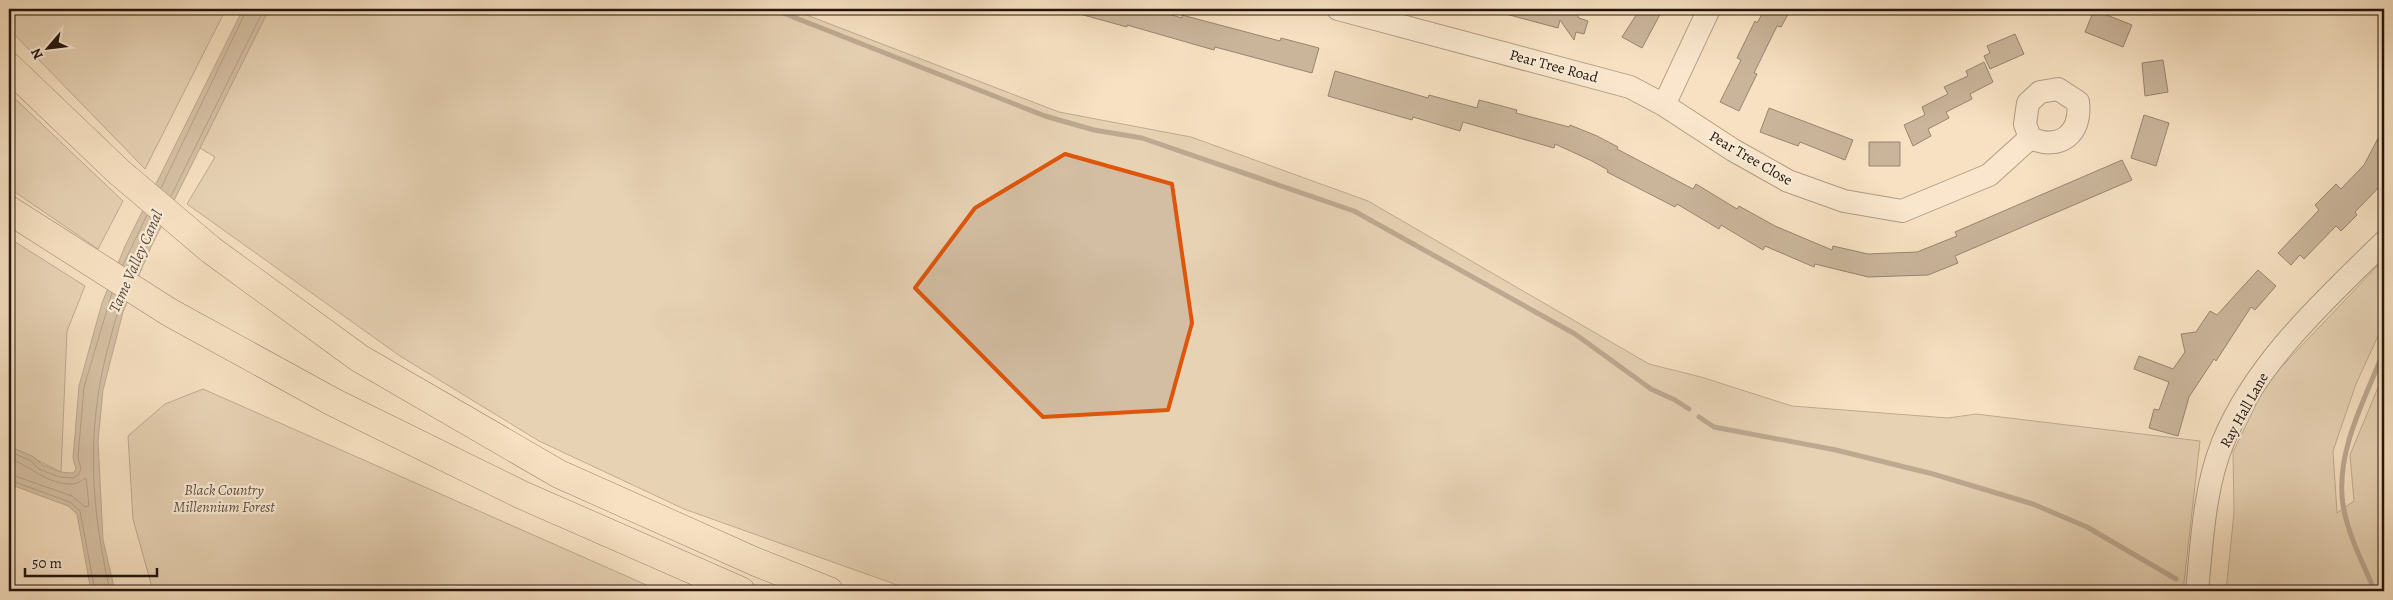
<svg xmlns="http://www.w3.org/2000/svg" width="2393" height="600" font-family="Alegreya,serif">
	<rect width="100%" height="100%" fill="#f7e1c2"/>
	<filter id="stains"><feTurbulence type="fractalNoise" baseFrequency=".004" numOctaves="4"/><feColorMatrix values="0 0 0 0 .2 0 0 0 0 .09 0 0 0 0 .02 0 0 0 .5 -.17"/></filter>
	<radialGradient id="worn" r=".72"><stop offset=".6" stop-color="#630" stop-opacity="0"/><stop offset="1" stop-color="#630" stop-opacity=".3"/></radialGradient>
	<path fill="#d3bea3" stroke="#7c6958" d="M 9,9 L 226,9 L 145,169 L 9,29 Z
		M 269,9 L 791,9 L 1059,112 L 1191,137 L 1368,201 L 1649,364 L 1701,377 L 1792,406 L 1948,418 L 1976,414 L 2200,441 L 2183,591 L 914,591 L 684,509 L 539,441 L 400,356 L 187,204 L 215,157 L 200,148 Z
		M 9,93 L 123,201 L 98,249 L 9,188 Z
		M 9,238 L 85,286 L 67,331 L 61,472 L 9,446 Z
		M 2384,259 L 2384,323 L 2356,384 L 2333,451 L 2337,513 L 2354,501 L 2350,455 L 2384,373 L 2384,591 L 2226,591 L 2234,513 L 2233,452 L 2267,382 Z
		M 203,389 L 660,591 L 153,591 L 133,519 L 128,436 L 165,404 Z"/>
	<path fill="#af9b84" stroke="#776554" d="M 243,9 L 269,9 L 151,247 L 123,312 L 103,390 L 98,441 L 103,540 L 115,591 L 91,591 L 77,514 L 68,506 L 9,484 L 9,446 L 34,457 L 41,464 L 60,472 L 73,473 L 76,469 L 73,458 L 79,386 L 102,303 L 125,246 Z"/>
	<g fill="none" stroke-linecap="round" stroke-linejoin="round">
		<path stroke="#6a5848" stroke-width="1" d="M 161,188 L 247,9
			M 171,196 L 264,9
			M 123,265 L 147,215
			M 135,272 L 157,224
			M 9,451 L 31,461 L 39,469 L 59,477 L 73,478 L 78,475 L 81,469 L 78,457 L 84,387 L 112,293
			M 9,458 C 31,466 47,485 73,484 C 79,484 82,479 86,478 L 89,506 L 85,507 L 72,496 L 9,474
			M 9,480 L 70,502 L 80,511 L 95,591
			M 110,591 C 91,507 86,435 107,351 C 112,334 115,316 123,300"/>
		<path stroke="#776554" stroke-width="5" d="M 773,9 L 1045,116 L 1094,130 L 1142,138 L 1354,211 L 1575,334 L 1651,389 L 1675,400 L 1689,409
			M 1699,417 L 1714,427 L 1836,450 L 1933,474 L 2033,504 L 2087,527 L 2176,579
			M 2375,591 C 2363,564 2348,535 2343,505 C 2335,452 2365,399 2384,351"/>
	</g>
	<path fill="#927f6b" stroke="#24140d" d="M 1076,9 L 1151,9 L 1182,18 L 1182,15 L 1280,41 L 1281,38 L 1319,48 L 1312,73 L 1215,47 L 1214,50 L 1127,25 L 1127,27 L 1076,13 Z
		M 1503,9 L 1574,9 L 1579,18 L 1588,21 L 1584,34 L 1576,32 L 1574,40 L 1560,20 L 1558,28 L 1502,13 Z
		M 1640,9 L 1663,9 L 1642,48 L 1622,37 Z
		M 1765,9 L 1791,9 L 1781,27 L 1777,26 L 1754,73 L 1757,74 L 1739,111 L 1720,102 L 1741,60 L 1737,58 L 1755,21 L 1757,23 Z
		M 2094,10 L 2132,25 L 2123,47 L 2085,32 Z
		M 2015,34 L 2024,54 L 1990,69 L 1984,56 L 1990,53 L 1987,46 Z
		M 2163,60 L 2168,92 L 2145,96 L 2142,63 Z
		M 1984,62 L 1993,82 L 1970,94 L 1972,99 L 1946,112 L 1949,118 L 1928,129 L 1931,136 L 1913,146 L 1904,125 L 1925,115 L 1922,107 L 1948,94 L 1944,87 L 1968,76 L 1966,71 Z
		M 1335,71 L 1428,98 L 1429,95 L 1477,108 L 1479,100 L 1517,110 L 1516,113 L 1569,127 L 1570,125 L 1597,136 L 1618,147 L 1617,149 L 1693,189 L 1696,184 L 1737,209 L 1739,206 L 1775,226 L 1832,250 L 1833,246 L 1868,254 L 1917,252 L 1957,236 L 1955,232 L 2122,160 L 2132,180 L 1955,256 L 1958,263 L 1928,275 L 1868,277 L 1815,264 L 1814,267 L 1765,246 L 1763,250 L 1721,225 L 1719,229 L 1677,204 L 1675,207 L 1607,172 L 1608,170 L 1592,161 L 1555,144 L 1554,148 L 1463,122 L 1460,131 L 1413,117 L 1412,120 L 1328,96 Z
		M 1769,108 L 1853,140 L 1845,160 L 1800,142 L 1798,146 L 1760,132 Z
		M 2144,115 L 2169,123 L 2156,166 L 2131,158 Z
		M 2384,127 L 2384,182 L 2355,212 L 2357,215 L 2341,231 L 2336,226 L 2304,259 L 2300,255 L 2291,265 L 2278,253 L 2319,210 L 2315,205 L 2336,184 L 2341,189 L 2364,165 Z
		M 1869,142 L 1900,142 L 1900,166 L 1869,166 Z
		M 2258,270 L 2276,286 L 2255,310 L 2251,307 L 2216,361 L 2214,359 L 2189,397 L 2178,436 L 2149,428 L 2154,409 L 2159,410 L 2169,382 L 2134,369 L 2139,356 L 2173,369 L 2185,352 L 2181,334 L 2196,332 L 2210,311 L 2217,315 Z"/>
	<g fill="none" stroke-linecap="round" stroke-linejoin="round">
		<defs>
			<path id="minor" d="M 1338,9 L 1630,87 L 1664,105 L 1709,9
				M 2058,89 L 2078,102 C 2082,134 2060,151 2030,138 L 2025,124 L 2028,103 L 2040,92 Z
				M 1664,105 L 1733,150 L 1788,181 L 1844,201 L 1902,211 L 1989,175 L 2030,138
				M 2197,591 C 2202,542 2204,488 2223,442 C 2256,362 2324,301 2384,242"/>
			<path id="highway" d="M 9,67 L 119,172 L 211,250 L 359,358 L 559,474 L 756,562 L 829,591
				M 9,210 L 169,312 L 333,402 L 522,495 L 741,591"/>
		</defs>
		<use href="#minor" stroke="#59473a" stroke-width="24"/>
		<use href="#highway" stroke="#24140d" stroke-width="29"/>
		<use href="#minor" stroke="#faecd7" stroke-width="22"/>
		<use href="#highway" stroke="#f7e1c2" stroke-width="28"/>
	</g>
	<path d="M0 0H2393V600H0ZM 1065,154 L 1172,184 L 1192,323 L 1168,410 L 1043,417 L 915,288 L 975,208 Z" fill="#f7e1c2" fill-opacity=".55" fill-rule="evenodd"/>
	<path fill="none" stroke="#de560c" stroke-width="4" stroke-linejoin="round" d="M 1065,154 L 1172,184 L 1192,323 L 1168,410 L 1043,417 L 915,288 L 975,208 Z"/>
	<g text-anchor="middle" stroke-width="4.5" stroke-linejoin="round" paint-order="stroke">
		<g font-size="15" fill="#24140d" stroke="#faecd7">
			<text transform="translate(1554 66) rotate(15)" y="5">Pear Tree Road</text>
			<text transform="translate(1751 158) rotate(30)" y="5">Pear Tree Close</text>
			<text transform="translate(2244 410) rotate(-61)" y="5">Ray Hall Lane</text>
		</g>
		<g font-size="15" font-style="italic" fill="#615042" stroke="#faecd7">
			<text x="224" y="495">Black Country<tspan x="224" dy="17">Millennium Forest</tspan></text>
		</g>
		<g font-size="16" font-style="italic" fill="#5c4a3d" stroke="#faecd7">
			<text transform="translate(135 261) rotate(-66)" y="6">Tame Valley Canal</text>
		</g>
	</g>
	<rect width="2393" height="600" fill="none" stroke="#f7e1c2" stroke-width="30"/>
	<rect x="10" y="10" width="2373" height="580" fill="none" stroke="#24140d" stroke-width="2.5"/>
	<rect x="15" y="15" width="2363" height="570" fill="none" stroke="#24140d"/>
	<g transform="translate(48 48) rotate(242)" stroke="#faecd7" stroke-width="4" paint-order="stroke">
	<path d="M0-4L9 19L0 12L-9 19Z" fill="#24140d"/>
	<text y="-8" font-size="14" font-weight="bold" text-anchor="middle" fill="#24140d">N</text>
	</g>
	<path d="M25 568v8h132v-8" fill="none" stroke="#24140d" stroke-width="2.5"/>
	<text x="32" y="568" font-size="15" fill="#24140d" stroke="#faecd7" stroke-width="4" paint-order="stroke">50 m</text>
	<rect width="100%" height="100%" filter="url(#stains)"/>
	<rect width="100%" height="100%" fill="url(#worn)"/>
</svg>
